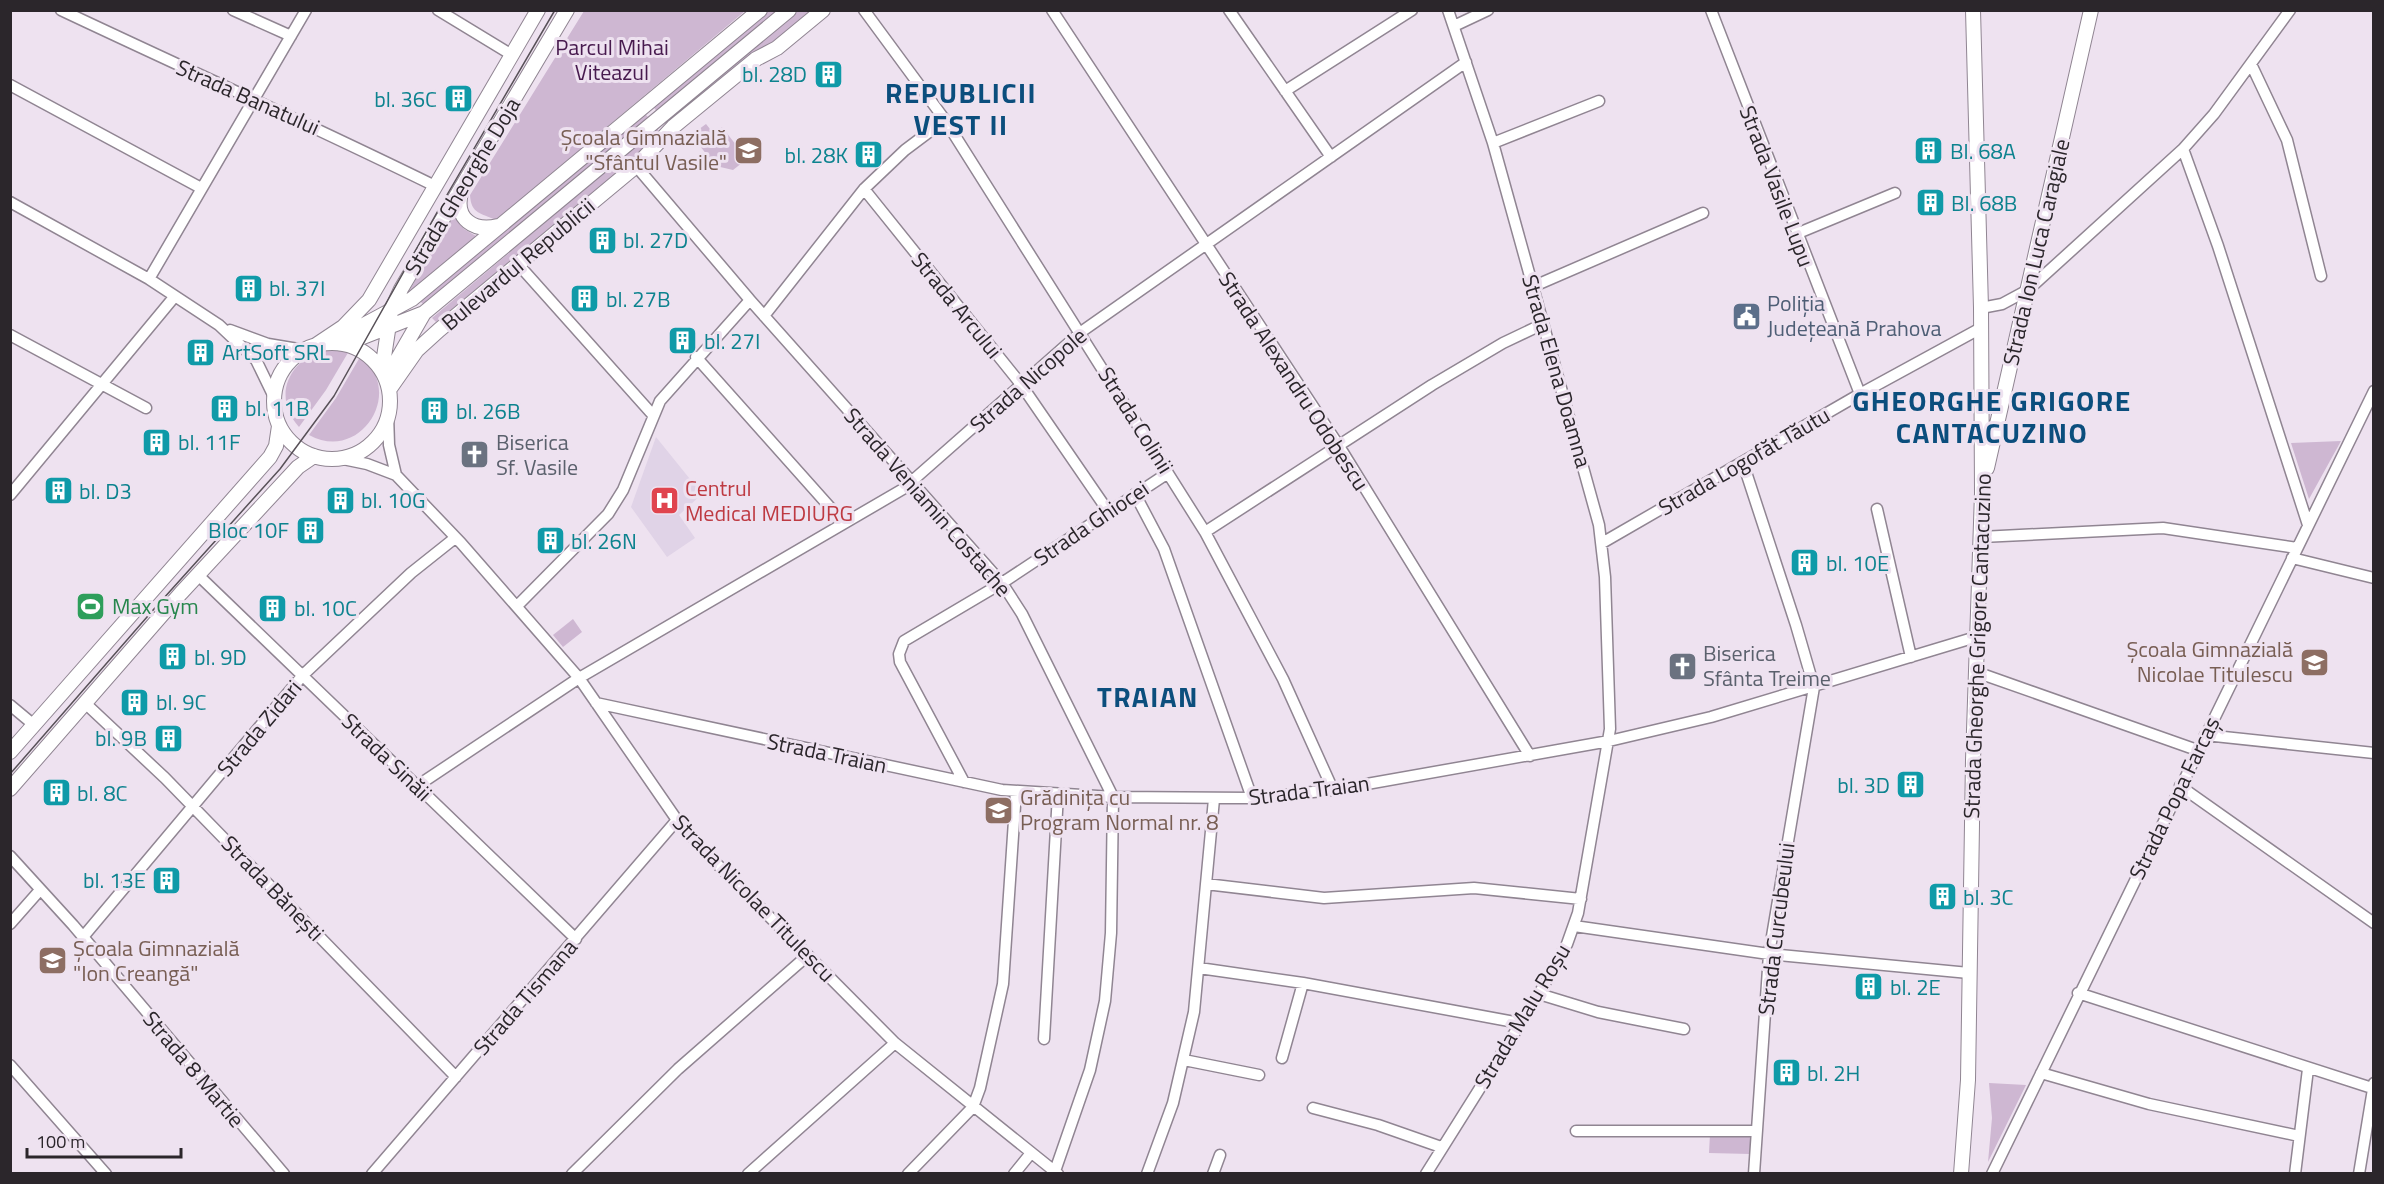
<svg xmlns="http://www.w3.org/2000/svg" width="2384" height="1184" font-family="'Titillium Web',sans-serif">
	<rect width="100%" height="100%" fill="#eee2f0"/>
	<path fill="#e0d3e7" d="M 656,437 L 702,494 L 679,515 L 695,538 L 667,557 L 631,507 Z"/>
	<path fill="#ceb7d2" d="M 584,11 L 745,11 L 496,220 C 481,213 471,214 470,195 Z
		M 767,11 L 780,11 L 658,113 L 652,105 Z
		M 798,11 L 813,11 L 788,32 L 742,61 L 665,124 L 663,121 Z
		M 645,114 L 651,120 L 425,306 L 420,301 Z
		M 706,124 L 714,134 L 722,127 L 747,159 L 733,170 L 716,166 L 691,135 Z
		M 657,128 L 659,132 L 619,173 L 436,322 L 432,318 Z
		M 453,215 L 464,229 L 476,236 L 404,300 Z
		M 326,348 L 349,351 L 326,390 L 299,427 C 271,395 290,360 326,348 Z
		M 360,357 C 406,390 361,464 309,435 L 336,398 Z
		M 2341,441 L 2309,499 L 2291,443 Z
		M 573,619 L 582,632 L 563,647 L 553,635 Z
		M 1989,1083 L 2026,1085 L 1988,1162 L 1992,1118 Z
		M 1710,1134 L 1750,1135 L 1750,1154 L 1709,1153 Z"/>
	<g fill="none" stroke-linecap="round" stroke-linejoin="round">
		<defs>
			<path id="minor" d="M 61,10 C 186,69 311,125 435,186
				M 233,10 L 291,36
				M 438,10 L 512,55
				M 864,10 L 945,120 L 1205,532 L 1283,679 L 1333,790
				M 1052,10 L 1339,446 L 1530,756
				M 1229,10 L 1331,157
				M 1711,10 L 1860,394
				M 1454,26 L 1488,10
				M 2251,64 L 2287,140 L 2321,276
				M 10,85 L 201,188
				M 1285,91 L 1412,10
				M 1493,143 L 1599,101
				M 2183,149 L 2218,246 L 2308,525
				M 636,166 L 750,300 L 1002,583 L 1022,614 L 1113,797 L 1111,933 L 1105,1001 L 1090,1070 L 1055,1171
				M 864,189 L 1020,383 L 1108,511
				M 10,202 L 149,279 L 219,325 L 256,360 L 274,397
				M 1796,234 L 1895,193
				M 518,264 L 652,414
				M 149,279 L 306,10
				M 1532,287 L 1703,213
				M 1981,308 L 2002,304 L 2028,290 L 2183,149 L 2214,114 L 2290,10
				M 764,316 L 864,189 L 905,150 L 945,120
				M 230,330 L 268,344 L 304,350
				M 10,335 L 146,408
				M 696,357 L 844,523
				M 388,414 L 389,445 L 396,475
				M 338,458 L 367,464 L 396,475 L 461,543 L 579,678 L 677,820 L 711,858 L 895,1043 L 1058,1174
				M 1743,463 L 1796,625 L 1814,687 L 1769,954 L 1754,1174
				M 1135,494 L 1164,549 L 1252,798
				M 10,495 L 175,296
				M 1877,509 L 1911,657
				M 1205,532 L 1432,385 L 1503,343 L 1543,324
				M 1981,537 L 2163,528 L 2297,548
				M 1602,543 L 1860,394 L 1981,328
				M 2292,558 L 2374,578
				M 198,575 L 576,939
				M 517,606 L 608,514 L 623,490 L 660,401 L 750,300
				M 1976,672 L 2197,750
				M 85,703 L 165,778 L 456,1077
				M 596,703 L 1002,790 L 1113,797 L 1252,798 L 1333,790 L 1609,741 L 1711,717 L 1976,637
				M 10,705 L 34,725
				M 2205,735 L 2374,753
				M 964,782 L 900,662 L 899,654 L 904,641 L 1002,583 L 1168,473
				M 417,786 L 579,678 L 903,489 L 1081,332 L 1466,62
				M 2180,786 L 2374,923
				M 10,856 L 73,925 L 284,1174
				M 1206,884 L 1324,898 L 1474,888 L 1581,899
				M 10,924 L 40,890
				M 1574,926 L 1769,954 L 1969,973
				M 83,937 L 303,675 L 411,573 L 455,538
				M 1199,968 L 1303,983 L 1520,1023
				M 2078,993 L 2372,1088
				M 1539,994 L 1598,1012 L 1684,1029
				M 1044,1039 L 1058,794
				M 1282,1058 L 1303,983
				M 1184,1060 L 1259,1075
				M 10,1065 L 106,1174
				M 2041,1073 L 2149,1104 L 2299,1136
				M 1313,1108 L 1378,1125 L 1441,1147
				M 1576,1131 L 1757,1131
				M 372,1174 L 677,820
				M 572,1174 L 678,1069 L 807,956
				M 748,1174 L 895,1043
				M 908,1174 L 973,1107 L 980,1088 L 1003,984 L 1016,791
				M 1014,1174 L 1031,1153
				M 1147,1174 L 1173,1103 L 1194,1012 L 1214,799
				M 1213,1174 L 1220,1155
				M 1426,1174 L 1539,994 L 1567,944 L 1578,913 L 1610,729 L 1605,577 L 1599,525 L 1493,143 L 1448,10
				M 1992,1174 L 2374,391
				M 2295,1174 L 2308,1069
				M 2359,1174 L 2374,1083"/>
			<path id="major" d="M 461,193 C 454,219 474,232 498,226
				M 332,342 L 412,299 L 760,10
				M274 401a58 58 0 1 1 116 0a58 58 0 1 1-116 0Z
				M 345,344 L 424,313 L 789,10
				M 316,345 L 343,327 L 369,300 L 538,10
				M 382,370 L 391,311 L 401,289 L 567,10
				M 386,379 L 424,313
				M 389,390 L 417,350 L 439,330 L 636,166 L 673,127 L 756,59 L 777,48 L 823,10
				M 1987,468 L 2091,10
				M 10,752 L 270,457 L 276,446 L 279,426
				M 10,789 L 181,593 L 298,467 L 314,456
				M 1961,1174 L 1968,1080 L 1973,760 L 1982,493 L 1981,308 L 1973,10"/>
		</defs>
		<use href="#minor" stroke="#908592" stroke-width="13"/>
		<use href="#major" stroke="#908592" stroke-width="16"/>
		<use href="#minor" stroke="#fff" stroke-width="10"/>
		<use href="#major" stroke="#fff" stroke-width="14"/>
		<path stroke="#585158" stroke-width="1.5" d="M 10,774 L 154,609 L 280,469 L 334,396 L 444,200 L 555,10"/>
	</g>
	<defs>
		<symbol id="building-square" viewBox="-11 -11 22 22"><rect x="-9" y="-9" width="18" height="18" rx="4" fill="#0f9aa8" stroke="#eee2f0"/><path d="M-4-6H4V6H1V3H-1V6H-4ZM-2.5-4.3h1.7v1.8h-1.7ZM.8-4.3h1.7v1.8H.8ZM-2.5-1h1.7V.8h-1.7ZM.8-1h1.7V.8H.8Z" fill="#fff"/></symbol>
		<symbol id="school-square" viewBox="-11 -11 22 22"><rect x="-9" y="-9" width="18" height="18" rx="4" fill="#8d6e63" stroke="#eee2f0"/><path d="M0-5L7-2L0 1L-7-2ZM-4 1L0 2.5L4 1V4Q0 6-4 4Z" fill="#fff"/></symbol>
		<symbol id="civic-square" viewBox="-11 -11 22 22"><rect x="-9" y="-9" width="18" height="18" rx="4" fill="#5c6f8a" stroke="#eee2f0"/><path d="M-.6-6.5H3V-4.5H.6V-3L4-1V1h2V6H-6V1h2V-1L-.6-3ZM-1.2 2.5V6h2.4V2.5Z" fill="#fff"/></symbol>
		<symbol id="church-square" viewBox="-11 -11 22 22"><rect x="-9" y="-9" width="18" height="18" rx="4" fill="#6b7280" stroke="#eee2f0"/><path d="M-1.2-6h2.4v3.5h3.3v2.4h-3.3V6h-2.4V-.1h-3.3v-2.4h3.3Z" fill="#fff"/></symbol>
		<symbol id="hospital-square" viewBox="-11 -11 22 22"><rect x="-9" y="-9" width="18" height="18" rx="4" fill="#e0444e" stroke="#eee2f0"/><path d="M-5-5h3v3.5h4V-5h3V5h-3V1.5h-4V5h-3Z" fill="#fff"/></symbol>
		<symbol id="stadium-square" viewBox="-11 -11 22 22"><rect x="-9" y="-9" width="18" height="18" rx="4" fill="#2e9e5b" stroke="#eee2f0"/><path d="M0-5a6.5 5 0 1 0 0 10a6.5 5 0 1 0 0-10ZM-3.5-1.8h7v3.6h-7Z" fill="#fff"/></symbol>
	</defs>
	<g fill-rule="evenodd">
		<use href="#building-square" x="812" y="58" width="33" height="33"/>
		<use href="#building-square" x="442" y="82" width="33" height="33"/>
		<use href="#school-square" x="732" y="134" width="33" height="33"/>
		<use href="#building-square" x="1912" y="134" width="33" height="33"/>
		<use href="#building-square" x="852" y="138" width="33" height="33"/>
		<use href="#building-square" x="1914" y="186" width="33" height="33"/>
		<use href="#building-square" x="586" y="224" width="33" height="33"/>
		<use href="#building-square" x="232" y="272" width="33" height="33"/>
		<use href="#building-square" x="568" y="282" width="33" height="33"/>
		<use href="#civic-square" x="1730" y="300" width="33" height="33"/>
		<use href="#building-square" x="666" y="324" width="33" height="33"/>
		<use href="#building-square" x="184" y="336" width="33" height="33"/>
		<use href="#building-square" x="208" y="392" width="33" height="33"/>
		<use href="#building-square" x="418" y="394" width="33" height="33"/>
		<use href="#building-square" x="140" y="426" width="33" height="33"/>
		<use href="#church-square" x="458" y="438" width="33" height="33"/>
		<use href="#building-square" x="42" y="474" width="33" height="33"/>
		<use href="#building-square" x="324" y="484" width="33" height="33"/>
		<use href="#hospital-square" x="648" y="484" width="33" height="33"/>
		<use href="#building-square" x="294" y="514" width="33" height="33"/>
		<use href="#building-square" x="534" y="524" width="33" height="33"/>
		<use href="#building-square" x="1788" y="546" width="33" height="33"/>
		<use href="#stadium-square" x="74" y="590" width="33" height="33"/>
		<use href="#building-square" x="256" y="592" width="33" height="33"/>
		<use href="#building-square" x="156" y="640" width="33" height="33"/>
		<use href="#school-square" x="2298" y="646" width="33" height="33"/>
		<use href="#church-square" x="1666" y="650" width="33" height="33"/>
		<use href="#building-square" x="118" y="686" width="33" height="33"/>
		<use href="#building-square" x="152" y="722" width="33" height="33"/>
		<use href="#building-square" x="1894" y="768" width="33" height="33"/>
		<use href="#building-square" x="40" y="776" width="33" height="33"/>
		<use href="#school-square" x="982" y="794" width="33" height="33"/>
		<use href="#building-square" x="150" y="864" width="33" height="33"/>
		<use href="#building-square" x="1926" y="880" width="33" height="33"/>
		<use href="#school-square" x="36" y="944" width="33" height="33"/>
		<use href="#building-square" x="1852" y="970" width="33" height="33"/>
		<use href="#building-square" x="1770" y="1056" width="33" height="33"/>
	</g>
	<g text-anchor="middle" stroke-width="6" stroke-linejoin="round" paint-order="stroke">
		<g font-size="22" fill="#471a4e" stroke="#eee2f0">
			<text x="612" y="55">Parcul Mihai<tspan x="612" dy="25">Viteazul</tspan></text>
		</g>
		<g font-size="22" fill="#0d838f" stroke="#eee2f0" text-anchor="start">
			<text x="807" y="82" text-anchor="end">bl. 28D</text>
			<text x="437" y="107" text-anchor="end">bl. 36C</text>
			<text x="1950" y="159">Bl. 68A</text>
			<text x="848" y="163" text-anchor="end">bl. 28K</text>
			<text x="1951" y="211">Bl. 68B</text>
			<text x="623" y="248">bl. 27D</text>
			<text x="269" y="296">bl. 37I</text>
			<text x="606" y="307">bl. 27B</text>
			<text x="704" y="349">bl. 27I</text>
			<text x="222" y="360">ArtSoft SRL</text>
			<text x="245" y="416">bl. 11B</text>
			<text x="456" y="419">bl. 26B</text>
			<text x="178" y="450">bl. 11F</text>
			<text x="79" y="499">bl. D3</text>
			<text x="361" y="508">bl. 10G</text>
			<text x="289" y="538" text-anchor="end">Bloc 10F</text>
			<text x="571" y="549">bl. 26N</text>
			<text x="1826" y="571">bl. 10E</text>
			<text x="294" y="616">bl. 10C</text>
			<text x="194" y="665">bl. 9D</text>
			<text x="156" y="710">bl. 9C</text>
			<text x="147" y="746" text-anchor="end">bl. 9B</text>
			<text x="1890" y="793" text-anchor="end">bl. 3D</text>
			<text x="77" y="801">bl. 8C</text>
			<text x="146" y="888" text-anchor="end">bl. 13E</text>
			<text x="1963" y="905">bl. 3C</text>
			<text x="1890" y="995">bl. 2E</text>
			<text x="1807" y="1081">bl. 2H</text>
		</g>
		<g font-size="22" fill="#2b262b" stroke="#eee2f0">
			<text transform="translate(248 97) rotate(24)" y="8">Strada Banatului</text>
			<text transform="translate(462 186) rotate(-59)" y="8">Strada Gheorghe Doja</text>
			<text transform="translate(1777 186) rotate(69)" y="8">Strada Vasile Lupu</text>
			<text transform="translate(2036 252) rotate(-77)" y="8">Strada Ion Luca Caragiale</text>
			<text transform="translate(518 264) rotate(-40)" y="8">Bulevardul Republicii</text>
			<text transform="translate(957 305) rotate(51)" y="8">Strada Arcului</text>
			<text transform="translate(1557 371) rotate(74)" y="8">Strada Elena Doamna</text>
			<text transform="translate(1028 380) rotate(-41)" y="8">Strada Nicopole</text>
			<text transform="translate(1294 381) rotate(57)" y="8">Strada Alexandru Odobescu</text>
			<text transform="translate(1136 420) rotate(58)" y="8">Strada Colinii</text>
			<text transform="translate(1744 461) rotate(-30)" y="8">Strada Logofăt Tăutu</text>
			<text transform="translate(928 502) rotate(49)" y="8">Strada Veniamin Costache</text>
			<text transform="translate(1091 523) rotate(-34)" y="8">Strada Ghiocei</text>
			<text transform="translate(1977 646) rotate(-88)" y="8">Strada Gheorghe Grigore Cantacuzino</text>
			<text transform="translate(259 728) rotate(-50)" y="8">Strada Zidari</text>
			<text transform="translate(827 753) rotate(12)" y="8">Strada Traian</text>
			<text transform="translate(387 757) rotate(44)" y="8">Strada Sinăii</text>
			<text transform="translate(1309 790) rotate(-7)" y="8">Strada Traian</text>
			<text transform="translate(2174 798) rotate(-64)" y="8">Strada Popa Farcaș</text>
			<text transform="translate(273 888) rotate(46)" y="8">Strada Bănești</text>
			<text transform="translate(754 898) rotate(46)" y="8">Strada Nicolae Titulescu</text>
			<text transform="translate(1776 929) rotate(-83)" y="8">Strada Curcubeului</text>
			<text transform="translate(525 997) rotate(-49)" y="8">Strada Tismana</text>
			<text transform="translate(1522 1016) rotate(-59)" y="8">Strada Malu Roșu</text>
			<text transform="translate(194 1069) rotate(50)" y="8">Strada 8 Martie</text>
		</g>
		<g font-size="22" fill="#785e54" stroke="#eee2f0" text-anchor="end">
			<text x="727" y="145">Școala Gimnazială<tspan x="727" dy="25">"Sfântul Vasile"</tspan></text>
			<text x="2293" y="657">Școala Gimnazială<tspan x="2293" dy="25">Nicolae Titulescu</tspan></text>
			<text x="1020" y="805" text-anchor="start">Grădinița cu<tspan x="1020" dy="25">Program Normal nr. 8</tspan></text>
			<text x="73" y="956" text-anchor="start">Școala Gimnazială<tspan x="73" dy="25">"Ion Creangă"</tspan></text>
		</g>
		<g font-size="22" fill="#4e5e75" stroke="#eee2f0" text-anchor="start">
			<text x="1767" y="311">Poliția<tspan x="1767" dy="25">Județeană Prahova</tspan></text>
		</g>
		<g font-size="22" fill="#5b616d" stroke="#eee2f0" text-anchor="start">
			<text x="496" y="450">Biserica<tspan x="496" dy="25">Sf. Vasile</tspan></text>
			<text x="1703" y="661">Biserica<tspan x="1703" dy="25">Sfânta Treime</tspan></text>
		</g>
		<g font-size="22" fill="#be3a42" stroke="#eee2f0" text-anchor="start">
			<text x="685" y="496">Centrul<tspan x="685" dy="25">Medical MEDIURG</tspan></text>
		</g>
		<g font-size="22" fill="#27864d" stroke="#eee2f0" text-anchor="start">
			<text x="112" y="614">Max Gym</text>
		</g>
		<g font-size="28" font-weight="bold" letter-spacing="1.5" fill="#0b4e7d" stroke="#eee2f0">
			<text x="961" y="103">REPUBLICII<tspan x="961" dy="32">VEST II</tspan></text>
			<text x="1992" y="411">GHEORGHE GRIGORE<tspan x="1992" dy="32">CANTACUZINO</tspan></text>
			<text x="1148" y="707">TRAIAN</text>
		</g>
	</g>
	<rect width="2384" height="1184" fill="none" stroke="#2b262b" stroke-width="24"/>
	<path d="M27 1148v9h154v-9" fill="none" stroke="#2b262b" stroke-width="3"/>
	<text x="36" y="1148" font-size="18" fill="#2b262b" stroke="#eee2f0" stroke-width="4.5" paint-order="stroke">100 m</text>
</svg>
